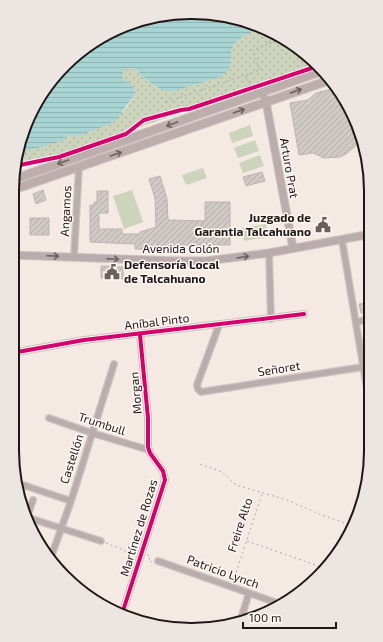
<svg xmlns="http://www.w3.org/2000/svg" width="383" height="642" font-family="'Exo 2',sans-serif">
	<defs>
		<pattern id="park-dots" width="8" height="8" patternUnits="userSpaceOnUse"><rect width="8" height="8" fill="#ccd4bc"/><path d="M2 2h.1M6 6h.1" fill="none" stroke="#afb5a1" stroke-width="1.8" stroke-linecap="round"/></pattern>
		<pattern id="water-rules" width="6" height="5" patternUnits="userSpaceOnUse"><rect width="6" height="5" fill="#a8d4d3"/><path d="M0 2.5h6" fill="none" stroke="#90b5b4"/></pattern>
		<pattern id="building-hatch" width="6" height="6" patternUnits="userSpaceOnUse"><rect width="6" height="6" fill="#d1c9c4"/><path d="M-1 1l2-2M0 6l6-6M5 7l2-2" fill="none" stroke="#b3aca8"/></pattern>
	</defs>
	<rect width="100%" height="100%" fill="#f4e9e3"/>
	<path fill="#ccd4bc" d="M 250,125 L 253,136 L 232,143 L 229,133 Z
		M 255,140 L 259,151 L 238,158 L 234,148 Z
		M 260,155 L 264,166 L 243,173 L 239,163 Z
		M 203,168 L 207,178 L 186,185 L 182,175 Z
		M 132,190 L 143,222 L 124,229 L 113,196 Z
		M 266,224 L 268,237 L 244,241 L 242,228 Z"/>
	<path fill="url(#park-dots)" d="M 256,31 L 268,36 L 276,36 L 291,42 L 312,64 L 205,104 L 48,160 L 15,169 L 18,153 L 47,145 L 70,135 L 75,135 L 107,125 L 125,110 L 136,93 C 133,87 130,82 124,80 C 121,75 122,72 126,68 L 133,68 L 157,88 L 231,61 C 230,42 239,36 256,31 Z"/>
	<path fill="url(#water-rules)" d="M 157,15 L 227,15 L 276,36 L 268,36 L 256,31 C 243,35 231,41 231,56 C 231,60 231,64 229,68 C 227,72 223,74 220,77 L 171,92 C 156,91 144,77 134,68 L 126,68 C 122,72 121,75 124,80 C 130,82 133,87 136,93 L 116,120 L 107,125 L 76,137 L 75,135 L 70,135 L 64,138 L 63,141 L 18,153 L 22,134 L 42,92 L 92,42 Z"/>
	<path fill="url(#building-hatch)" stroke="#bdb5b0" d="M 328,90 L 336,90 L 347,102 L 359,143 L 346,154 L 340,157 L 324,158 L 313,153 L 299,155 L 290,103 L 308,100 L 316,93 Z
		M 262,172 L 265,181 L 246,186 L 243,177 Z
		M 160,176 L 167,199 L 168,220 L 205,221 L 205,202 L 230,202 L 230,245 L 174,245 L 174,247 L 162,247 L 162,250 L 135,249 L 135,244 L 90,242 L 90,205 L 94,205 L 94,202 L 97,202 L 97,191 L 108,191 L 108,213 L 99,213 L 99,229 L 122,229 L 122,234 L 140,234 L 140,232 L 156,227 L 155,198 L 149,179 Z
		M 43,190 L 46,200 L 36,204 L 33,194 Z
		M 30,218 L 49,218 L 49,235 L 30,235 Z
		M 101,266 L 123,267 L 123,279 L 101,278 Z
		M 371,302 L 371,311 L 361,313 L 359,304 Z"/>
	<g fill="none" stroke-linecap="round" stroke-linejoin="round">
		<defs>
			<path id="minor" d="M 342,240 L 371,413
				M 269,253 L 271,319
				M 74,257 L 79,166
				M 356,322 L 371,319
				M 219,325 L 197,385 L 198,389 L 201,392 L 363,367
				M 12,353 L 84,340 L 304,314
				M 49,418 L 92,433 L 149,450
				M 17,483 L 71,501
				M 26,517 L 101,541
				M 27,517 L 33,500
				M 50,560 L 71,501 L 114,364
				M 158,561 L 280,604
				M 122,614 L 165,480 L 163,471 L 150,453 L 148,447 L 148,418 L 140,335
				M 240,622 L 249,593"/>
			<path id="tertiary" d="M 262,92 L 266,102 L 293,248"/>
			<path id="secondary" d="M 12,255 L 176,261 L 206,261 L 269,253 L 371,234"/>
			<path id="primary" d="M 12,180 L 319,72
				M 12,190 L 327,81"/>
		</defs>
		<use href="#minor" stroke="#ccc4bf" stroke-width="8"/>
		<use href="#tertiary" stroke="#ccc4bf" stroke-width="9"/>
		<use href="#secondary" stroke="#ccc4bf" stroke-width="9"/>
		<use href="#primary" stroke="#ccc4bf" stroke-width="10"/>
		<path stroke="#b1a6a6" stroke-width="1" stroke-dasharray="2 3" stroke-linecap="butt" d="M 268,36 L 270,43
			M 246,75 L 251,89
			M 166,102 L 260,70 L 252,50 L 283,39
			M 200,464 L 222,472 L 236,485 L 287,500 L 317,513 L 353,526
			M 247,541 L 324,568
			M 106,543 L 135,555
			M 147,555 L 150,556 L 149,561 L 152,562
			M 233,582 L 262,494"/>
		<use href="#minor" stroke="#bbadad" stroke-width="5.5"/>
		<use href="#tertiary" stroke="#bbadad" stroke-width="7"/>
		<use href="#secondary" stroke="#baabac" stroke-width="7"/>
		<use href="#primary" stroke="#bdaead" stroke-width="8"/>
		<defs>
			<path id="cycleway" d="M 15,166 L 59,157 L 126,134 L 144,120 L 181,110 L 189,109 L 315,67
				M 12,353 L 84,340 L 304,314
				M 122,614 L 165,480 L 163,471 L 150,453 L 148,447 L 148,418 L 140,335"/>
		</defs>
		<use href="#cycleway" stroke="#fff7f3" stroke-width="6"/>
		<use href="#cycleway" stroke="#d6006c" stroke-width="4"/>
	</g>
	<defs><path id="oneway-shaft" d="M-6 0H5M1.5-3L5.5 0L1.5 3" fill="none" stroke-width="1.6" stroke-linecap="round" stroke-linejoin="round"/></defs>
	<g stroke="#6e6260">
		<use href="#oneway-shaft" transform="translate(296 91) rotate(-19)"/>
		<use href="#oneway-shaft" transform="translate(239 111) rotate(-19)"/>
		<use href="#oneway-shaft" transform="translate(172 124) rotate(160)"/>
		<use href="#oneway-shaft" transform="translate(116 154) rotate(-19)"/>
		<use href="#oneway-shaft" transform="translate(63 162) rotate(161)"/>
	</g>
	<g stroke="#6c6160">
		<use href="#oneway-shaft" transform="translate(53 256) rotate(2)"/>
		<use href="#oneway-shaft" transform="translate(243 257) rotate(-9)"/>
		<use href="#oneway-shaft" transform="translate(113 259) rotate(3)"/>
	</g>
	<defs>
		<symbol id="civic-bare" viewBox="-9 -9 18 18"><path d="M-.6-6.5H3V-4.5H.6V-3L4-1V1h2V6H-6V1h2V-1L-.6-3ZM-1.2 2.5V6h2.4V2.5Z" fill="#69605c" stroke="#fff7f3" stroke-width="2.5" paint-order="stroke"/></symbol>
	</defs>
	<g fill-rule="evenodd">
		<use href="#civic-bare" x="312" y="214" width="22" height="22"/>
		<use href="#civic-bare" x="101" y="261" width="22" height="22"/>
	</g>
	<g text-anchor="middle" stroke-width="3" stroke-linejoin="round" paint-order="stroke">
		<g font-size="12" fill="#1e1714" stroke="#fff7f3">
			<text transform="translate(289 168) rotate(80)" y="4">Arturo Prat</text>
			<text transform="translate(66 211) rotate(-87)" y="4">Angamos</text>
			<text x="181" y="253">Avenida Colón</text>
			<text transform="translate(157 322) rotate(-7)" y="4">Aníbal Pinto</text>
			<text transform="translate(279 369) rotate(-9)" y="4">Señoret</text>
			<text transform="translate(136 393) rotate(-95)" y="4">Morgan</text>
			<text transform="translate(102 424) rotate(18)" y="4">Trumbull</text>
			<text transform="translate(72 459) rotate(-72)" y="4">Castellón</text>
			<text transform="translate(240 525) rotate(-72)" y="4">Freire Alto</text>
			<text transform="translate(139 528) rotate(-73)" y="4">Martínez de Rozas</text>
			<text transform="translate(223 572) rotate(20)" y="4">Patricio Lynch</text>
		</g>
		<g font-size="12" font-weight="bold" fill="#1e1714" stroke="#fff7f3" text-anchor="end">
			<text x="311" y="222">Juzgado de<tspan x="311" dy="14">Garantia Talcahuano</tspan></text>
			<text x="124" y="269" text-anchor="start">Defensoría Local<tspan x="124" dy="14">de Talcahuano</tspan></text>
		</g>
	</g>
	<path d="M0 0H383V642H0ZM191 19H192A172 172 0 0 1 364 191V451A172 172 0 0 1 192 623H191A172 172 0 0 1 19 451V191A172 172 0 0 1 191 19Z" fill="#ede5e1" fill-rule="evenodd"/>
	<path fill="none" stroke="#1e1714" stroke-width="2" d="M191 19H192A172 172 0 0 1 364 191V451A172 172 0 0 1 192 623H191A172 172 0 0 1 19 451V191A172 172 0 0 1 191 19Z"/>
	<path d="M243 622v6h93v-6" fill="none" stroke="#1e1714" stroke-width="2"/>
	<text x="249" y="622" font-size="12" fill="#1e1714" stroke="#fff7f3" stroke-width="3" paint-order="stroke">100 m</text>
</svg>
